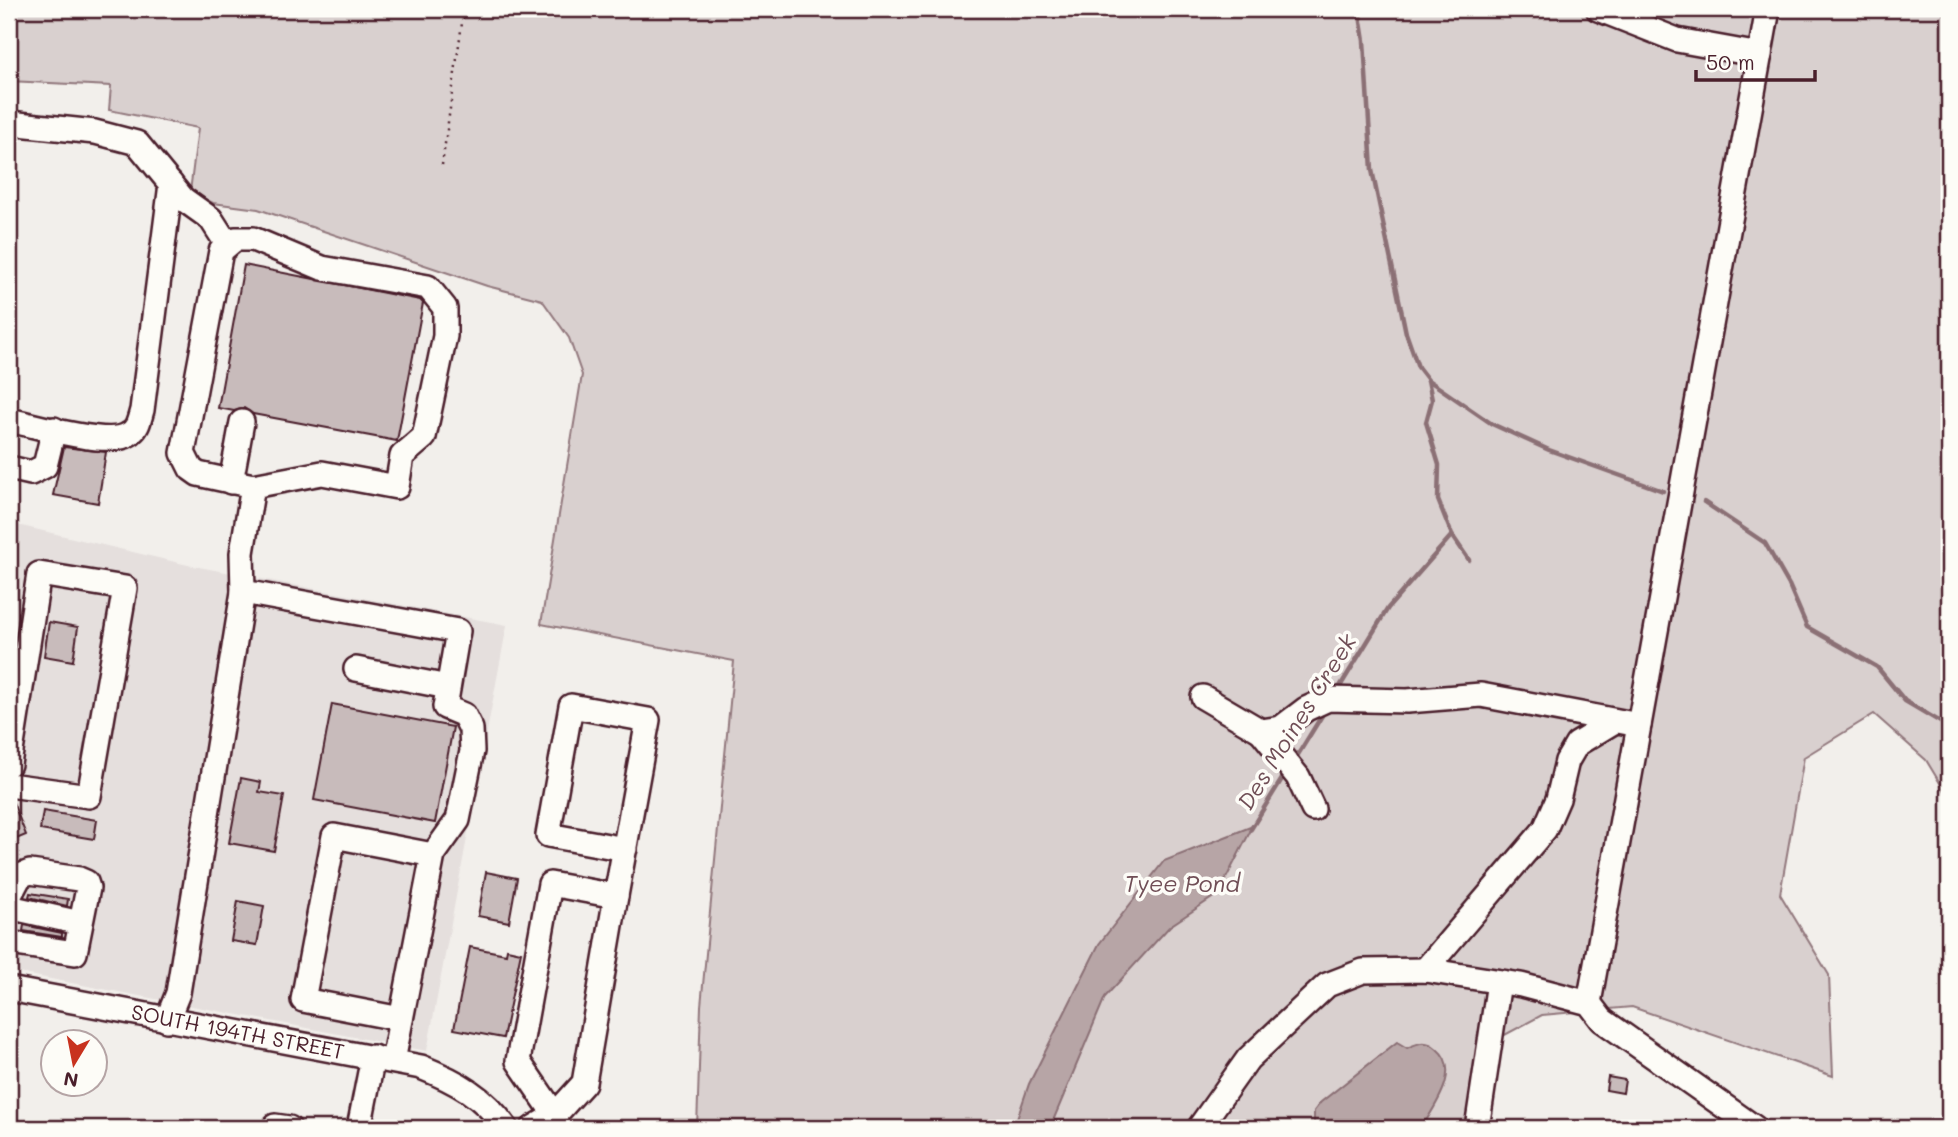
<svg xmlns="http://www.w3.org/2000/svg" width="1958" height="1137" font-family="Mali,sans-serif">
	<rect width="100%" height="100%" fill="#f2efeb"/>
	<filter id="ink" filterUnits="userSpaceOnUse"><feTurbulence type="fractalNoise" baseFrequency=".0143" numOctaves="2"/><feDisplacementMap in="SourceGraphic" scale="14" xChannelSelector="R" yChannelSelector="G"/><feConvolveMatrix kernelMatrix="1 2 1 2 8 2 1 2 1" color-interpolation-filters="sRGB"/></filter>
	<g filter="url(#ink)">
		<path fill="#e5dfdd" d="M 9,523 L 188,565 L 507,625 L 427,1051 L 9,971 Z"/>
		<path fill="#d9d0cf" stroke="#92787d" stroke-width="2" d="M 17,9 L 1949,9 L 1949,798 L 1926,760 L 1874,714 L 1804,757 L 1780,894 L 1829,975 L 1833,1076 L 1632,1007 L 1542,1015 L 1499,1038 L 1468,1128 L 697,1128 L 701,1006 L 734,661 L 541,624 L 582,375 L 569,338 L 542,300 L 487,286 L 258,209 L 213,203 L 190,192 L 198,128 L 109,110 L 111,86 L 9,81 Z"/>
		<path fill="#b7a5a6" stroke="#8b6f75" stroke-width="2" d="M 1253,826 L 1218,894 L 1170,926 L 1105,997 L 1050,1128 L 1014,1128 L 1029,1084 L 1099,944 L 1164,861 Z
			M 1397,1042 L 1407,1048 C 1419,1043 1426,1039 1437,1049 C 1461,1069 1437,1103 1424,1124 L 1414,1128 L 1314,1128 L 1314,1111 L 1321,1102 Z"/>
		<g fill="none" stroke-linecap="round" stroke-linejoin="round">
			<path stroke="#8b6f75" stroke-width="4.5" d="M 1359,9 L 1364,41 L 1372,170 L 1406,333 L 1418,367 L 1428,380 L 1432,400 L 1426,422 L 1439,465 L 1438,500 L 1452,535 L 1469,560
				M 1428,380 L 1492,424 L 1549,450 L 1663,491
				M 1704,502 L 1765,543 L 1789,585 L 1807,627 L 1877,667 L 1905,701 L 1949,727
				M 1336,693 L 1388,608 L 1452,535
				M 1294,761 L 1326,709
				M 1251,829 L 1285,774"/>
		</g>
		<path fill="#c8bbbb" stroke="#4a1f2b" stroke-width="2" d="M 244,265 L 420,300 L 423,303 L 397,441 L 253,414 L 244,408 L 234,411 L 218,408 Z
			M 64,447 L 106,452 L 98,503 L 53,495 Z
			M 49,622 L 78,627 L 73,661 L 44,656 Z
			M 332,704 L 453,727 L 435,823 L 314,800 Z
			M 241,778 L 261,782 L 259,792 L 284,796 L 274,851 L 229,843 Z
			M 9,799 L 12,800 L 26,835 L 9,842 Z
			M 43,811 L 97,820 L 94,839 L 40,830 Z
			M 486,872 L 517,878 L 509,922 L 478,916 Z
			M 30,893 L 68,899 L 67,906 L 29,897 Z
			M 238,901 L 264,906 L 257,945 L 231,941 Z
			M 24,925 L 62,933 L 62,937 L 23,931 Z
			M 470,947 L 506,954 L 507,949 L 521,952 L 503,1038 L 454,1029 Z
			M 1608,1077 L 1625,1080 L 1623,1093 L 1606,1090 Z"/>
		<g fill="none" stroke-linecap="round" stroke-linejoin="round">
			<defs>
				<g id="minor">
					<path d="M 1598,9 L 1677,40 L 1760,55"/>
					<path d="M 9,123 L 95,132 L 137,143 L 183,199 L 211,219 L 227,244"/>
					<path d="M 9,420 C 34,425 109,448 129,434 C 138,429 139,420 142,410 L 171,184"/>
					<path d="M 9,468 L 31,473 L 45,466 L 54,429"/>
					<path d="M 231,482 L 242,422"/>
					<path d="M 243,592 L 242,553 L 253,486 L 198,474 L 191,469 L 183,453 L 221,251 L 235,239 L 253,239 L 322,268 L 428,287 L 445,308 L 445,336 L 424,437 L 402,456 L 397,487 L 322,473 L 253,486"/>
					<path d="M 356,669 L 448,687"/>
					<path d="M 1203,697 L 1261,731 L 1281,728 L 1306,709 L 1328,699 L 1407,701 L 1481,695 L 1639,725"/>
					<path d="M 1261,731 L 1298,777 L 1313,809"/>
					<path d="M 9,764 L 39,574 L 125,588 L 89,796 L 9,785"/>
					<path d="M 616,896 L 648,720 L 571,706 L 548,835 L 625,849"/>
					<path d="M 9,897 L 20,876 L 30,872 L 79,879 L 86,882 L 88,888 L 75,953 L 9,943"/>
					<path d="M 9,907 L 80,923"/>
					<path d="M 1425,970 L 1545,829 L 1558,799 L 1567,761 L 1577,744 L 1615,721"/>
					<path id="s1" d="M 9,989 L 421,1067 C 456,1081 484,1096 506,1128"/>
					<path d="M 1589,1003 L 1768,9"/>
					<path d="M 401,1019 L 303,1000 L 334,836 L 433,855"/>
					<path d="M 167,1020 L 178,993 L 243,592 L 458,631 L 445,707 L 464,715 L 471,729 L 472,751 L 458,820 L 433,855 L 393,1061"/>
					<path d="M 275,1126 L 289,1128"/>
					<path d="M 359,1128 L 373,1057"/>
					<path d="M 533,1128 L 555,1115 L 584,1083 L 616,896 L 550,884 L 518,1061 L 555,1115"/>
					<path d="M 1199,1128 L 1248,1059 L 1327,985 L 1363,971 L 1425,970 L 1521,985 L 1589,1003 L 1602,1020 L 1755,1128"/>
					<path d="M 1477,1128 L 1499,982"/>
				</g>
			</defs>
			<use href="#minor" stroke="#4a1f2b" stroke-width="28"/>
			<path stroke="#4a1f2b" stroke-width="2.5" stroke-dasharray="2 5" stroke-linecap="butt" d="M 1937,9 L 1949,18
				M 442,165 L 464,9"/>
			<use href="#minor" stroke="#fdfcf7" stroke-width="23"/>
		</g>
	</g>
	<g text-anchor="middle" stroke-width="7" stroke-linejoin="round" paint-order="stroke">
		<g font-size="21" fill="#4a1f2b" stroke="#fdfcf7">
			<text dy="7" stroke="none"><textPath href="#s1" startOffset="233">SOUTH 194TH STREET</textPath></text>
		</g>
		<g font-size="23" font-style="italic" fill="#704e56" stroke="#fdfcf7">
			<text transform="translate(1297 722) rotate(-58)" y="8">Des Moines Creek</text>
			<text x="1182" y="892">Tyee Pond</text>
		</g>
	</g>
	<rect width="1958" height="1137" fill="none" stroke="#fdfcf7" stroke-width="35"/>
	<rect x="18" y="18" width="1923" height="1102" fill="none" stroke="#4a1f2b" stroke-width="2.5" filter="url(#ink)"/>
	<g transform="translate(74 1063) rotate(190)"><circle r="33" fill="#fdfcf7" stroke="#b5a4a5" stroke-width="2"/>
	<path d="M0-5L12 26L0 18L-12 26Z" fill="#c8321e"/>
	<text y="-10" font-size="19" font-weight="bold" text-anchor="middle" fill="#4a1f2b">N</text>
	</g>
	<path d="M1696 70v10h119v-10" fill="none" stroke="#4a1f2b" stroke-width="3.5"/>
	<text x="1706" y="70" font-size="21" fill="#4a1f2b" stroke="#fdfcf7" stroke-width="5" paint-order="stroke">50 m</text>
</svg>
